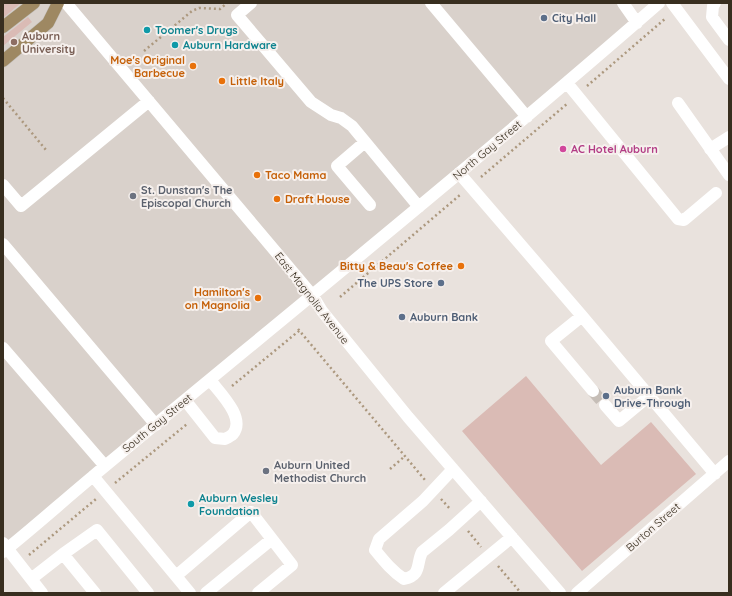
<svg xmlns="http://www.w3.org/2000/svg" width="732" height="596" font-family="Quicksand,sans-serif">
	<rect width="100%" height="100%" fill="#e9e2dd"/>
	<path fill="#d9d1cb" d="M 3,3 L 623,3 L 637,23 L 3,552 Z"/>
	<path fill="#dabbb5" d="M 3,3 L 21,3 L 3,18 Z
		M 28,17 L 32,22 L 3,46 L 3,37 Z
		M 526,376 L 601,465 L 651,422 L 696,474 L 582,571 L 462,431 Z"/>
	<g fill="none" stroke-linecap="round" stroke-linejoin="round">
		<path stroke="#c6beb7" stroke-width="12" stroke-dasharray="12 6" stroke-linecap="butt" d="M 593,391 L 605,405"/>
		<defs>
			<path id="major" d="M 3,27 L 34,3
				M 3,61 L 48,23 L 58,3"/>
		</defs>
		<use href="#major" stroke="#c3c0bc" stroke-width="13"/>
		<path stroke="#ac987e" stroke-width="2.5" stroke-dasharray="2 3" stroke-linecap="butt" d="M 144,51 L 192,11 L 199,8 L 220,9 L 227,3
			M 587,86 L 666,18
			M 3,98 L 46,150
			M 481,177 L 568,103
			M 340,297 L 460,195
			M 298,329 L 425,480
			M 232,386 L 300,330
			M 390,469 L 405,456
			M 115,483 L 187,424
			M 441,499 L 451,510
			M 468,531 L 481,547
			M 29,555 L 96,499
			M 498,566 L 521,593"/>
		<path stroke="#fff" stroke-width="12" d="M 66,3 L 313,296 L 322,311 L 408,417 L 560,593
			M 251,3 L 237,15 L 311,102 L 331,115 L 341,118 L 352,126 L 419,207
			M 431,3 L 527,117
			M 623,3 L 637,23
			M 672,3 L 729,79
			M 715,3 L 713,6 L 712,17 L 729,40
			M 567,83 L 678,219 L 684,220 L 716,193
			M 678,103 L 729,175
			M 365,142 L 337,166 L 370,205
			M 710,149 L 729,137
			M 459,173 L 582,316 L 715,474
			M 3,185 L 21,206 L 149,101
			M 3,244 L 156,425
			M 582,316 L 551,341 L 593,391
			M 3,348 L 105,466
			M 185,400 L 215,438 L 225,439 C 227,438 231,436 233,434 C 246,418 220,393 210,380
			M 605,405 L 619,421 L 649,396
			M 453,469 L 423,501 L 379,539 L 375,550 C 384,561 392,571 404,579 C 422,575 416,564 422,552 L 449,530 L 481,501
			M 93,476 L 190,593
			M 3,543 L 42,593
			M 3,552 C 33,528 62,502 92,477 C 281,320 473,165 659,3
			M 63,554 L 97,530 L 148,593
			M 176,576 L 251,512 L 292,565 L 258,593
			M 31,579 L 63,554 L 95,593
			M 206,593 L 272,539
			M 444,593 L 512,537
			M 577,593 L 729,461"/>
		<use href="#major" stroke="#9e8862" stroke-width="12"/>
	</g>
	<g fill="#5c6f8a" stroke="#f6f0ed" stroke-width="1.5">
		<circle cx="544" cy="18" r="4"/>
		<circle cx="441" cy="283" r="4"/>
		<circle cx="402" cy="317" r="4"/>
		<circle cx="606" cy="396" r="4"/>
	</g>
	<g fill="#0f9aa8" stroke="#f6f0ed" stroke-width="1.5">
		<circle cx="147" cy="30" r="4"/>
		<circle cx="175" cy="45" r="4"/>
		<circle cx="191" cy="504" r="4"/>
	</g>
	<circle fill="#8d6e63" stroke="#f6f0ed" stroke-width="1.5" cx="14" cy="42" r="4"/>
	<g fill="#e8710a" stroke="#f6f0ed" stroke-width="1.5">
		<circle cx="193" cy="66" r="4"/>
		<circle cx="222" cy="81" r="4"/>
		<circle cx="257" cy="175" r="4"/>
		<circle cx="277" cy="199" r="4"/>
		<circle cx="461" cy="266" r="4"/>
		<circle cx="258" cy="298" r="4"/>
	</g>
	<circle fill="#d1479c" stroke="#f6f0ed" stroke-width="1.5" cx="563" cy="149" r="4"/>
	<g fill="#6b7280" stroke="#f6f0ed" stroke-width="1.5">
		<circle cx="133" cy="196" r="4"/>
		<circle cx="266" cy="471" r="4"/>
	</g>
	<g text-anchor="middle" stroke-width="4" stroke-linejoin="round" paint-order="stroke">
		<g font-size="11" font-weight="bold" fill="#4e5e75" stroke="#f6f0ed" text-anchor="start">
			<text x="552" y="22">City Hall</text>
			<text x="433" y="287" text-anchor="end">The UPS Store</text>
			<text x="410" y="321">Auburn Bank</text>
			<text x="614" y="394">Auburn Bank<tspan x="614" dy="13">Drive-Through</tspan></text>
		</g>
		<g font-size="11" font-weight="bold" fill="#0d838f" stroke="#f6f0ed" text-anchor="start">
			<text x="155" y="34">Toomer's Drugs</text>
			<text x="183" y="49">Auburn Hardware</text>
			<text x="199" y="502">Auburn Wesley<tspan x="199" dy="13">Foundation</tspan></text>
		</g>
		<g font-size="11" font-weight="bold" fill="#785e54" stroke="#f6f0ed" text-anchor="start">
			<text x="22" y="40">Auburn<tspan x="22" dy="13">University</tspan></text>
		</g>
		<g font-size="11" font-weight="bold" fill="#c56008" stroke="#f6f0ed" text-anchor="end">
			<text x="185" y="64">Moe's Original<tspan x="185" dy="13">Barbecue</tspan></text>
			<text x="230" y="85" text-anchor="start">Little Italy</text>
			<text x="265" y="179" text-anchor="start">Taco Mama</text>
			<text x="285" y="203" text-anchor="start">Draft House</text>
			<text x="453" y="270">Bitty &amp; Beau's Coffee</text>
			<text x="250" y="296">Hamilton's<tspan x="250" dy="13">on Magnolia</tspan></text>
		</g>
		<g font-size="11" font-weight="bold" fill="#b23c85" stroke="#f6f0ed" text-anchor="start">
			<text x="571" y="153">AC Hotel Auburn</text>
		</g>
		<g font-size="11" fill="#382e1f" stroke="#f6f0ed">
			<text transform="translate(487 150) rotate(-40)" y="4">North Gay Street</text>
			<text transform="translate(312 298) rotate(52)" y="4">East Magnolia Avenue</text>
			<text transform="translate(157 423) rotate(-39)" y="4">South Gay Street</text>
			<text transform="translate(653 527) rotate(-41)" y="4">Burton Street</text>
		</g>
		<g font-size="11" font-weight="bold" fill="#5b616d" stroke="#f6f0ed" text-anchor="start">
			<text x="141" y="194">St. Dunstan's The<tspan x="141" dy="13">Episcopal Church</tspan></text>
			<text x="274" y="469">Auburn United<tspan x="274" dy="13">Methodist Church</tspan></text>
		</g>
	</g>
	<rect width="732" height="596" fill="none" stroke="#382e1f" stroke-width="8"/>
</svg>
